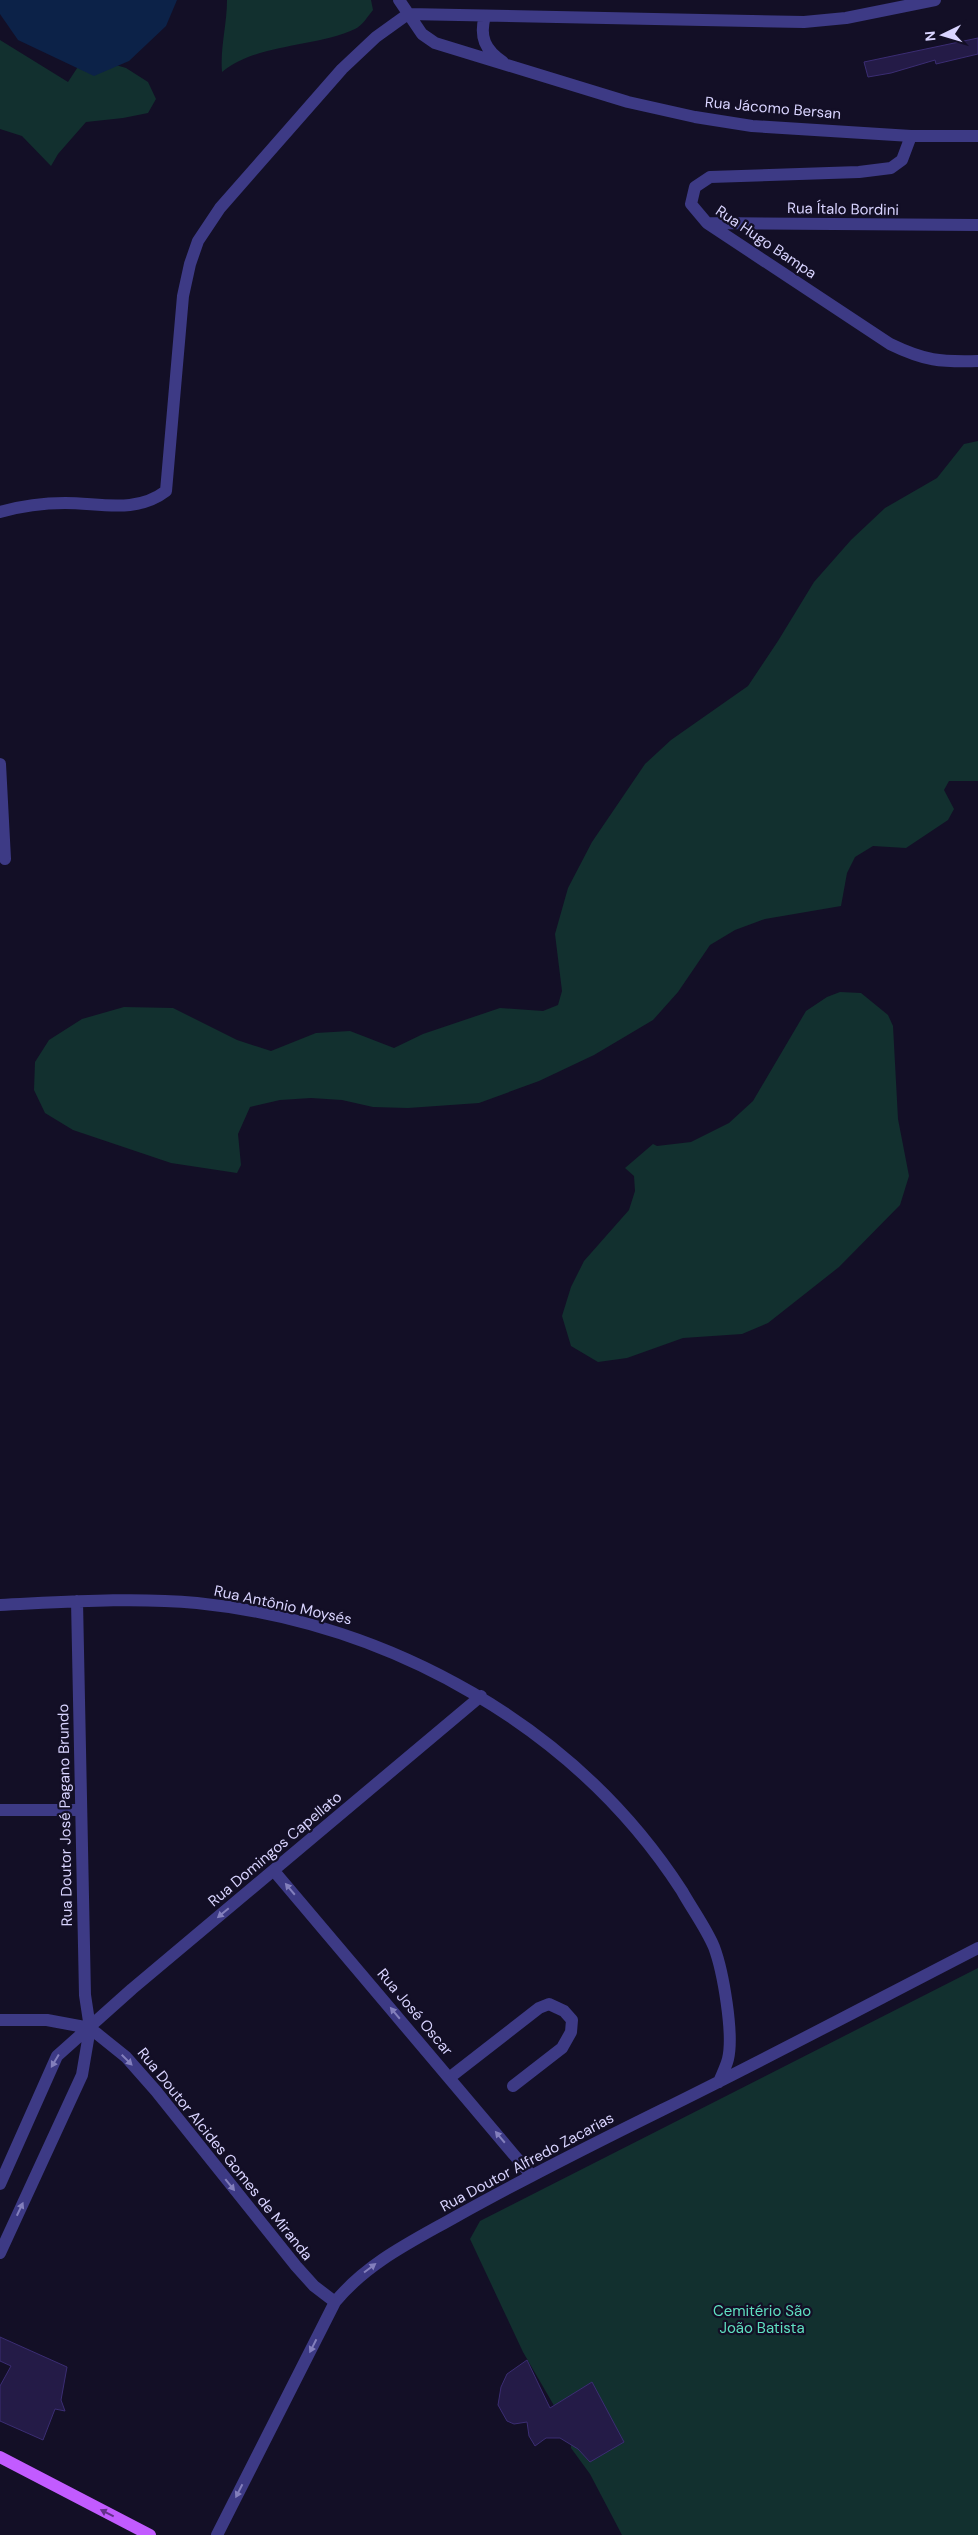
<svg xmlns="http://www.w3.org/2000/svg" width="978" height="2535" font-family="'DM Sans',sans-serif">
	<rect width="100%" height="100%" fill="#130f26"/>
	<path fill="#12302f" d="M 227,0 L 371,0 L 373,10 C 368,16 362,26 355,29 C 313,48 258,43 222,72 C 220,47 227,25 227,0 Z
		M 0,40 L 68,82 L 85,56 L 126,68 L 148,82 L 156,99 L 148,113 L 123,118 L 86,122 L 58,154 L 51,166 L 22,136 L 0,129 Z
		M 978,441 L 978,781 L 949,781 L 944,790 L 954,809 L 948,820 L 906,848 L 873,846 L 855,857 L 847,873 L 841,906 L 765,919 L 735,930 L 710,945 L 678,992 L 653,1020 L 594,1055 L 539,1081 L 479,1103 L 408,1108 L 373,1107 L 342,1100 L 311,1098 L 280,1100 L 250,1107 L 238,1134 L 241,1165 L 237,1173 L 171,1163 L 73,1130 L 45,1113 L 34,1090 L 35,1062 L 49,1040 L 82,1019 L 124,1007 L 173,1008 L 237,1040 L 271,1051 L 316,1033 L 350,1031 L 394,1048 L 423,1034 L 500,1008 L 543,1011 L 558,1005 L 562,991 L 555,934 L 568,888 L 592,842 L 645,764 L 671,740 L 748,686 L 778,641 L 814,582 L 851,540 L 885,508 L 937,478 L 964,444 Z
		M 840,992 L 861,993 L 888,1015 L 893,1026 L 898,1119 L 909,1176 L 900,1205 L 839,1267 L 768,1323 L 742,1334 L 683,1338 L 627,1358 L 598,1362 L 571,1346 L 562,1316 L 571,1287 L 584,1261 L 629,1210 L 635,1191 L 634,1176 L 625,1168 L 653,1144 L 657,1146 L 691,1142 L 729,1123 L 753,1101 L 806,1011 L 827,997 Z
		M 978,1968 L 978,2535 L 622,2535 L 590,2474 L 571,2448 L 571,2435 L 523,2352 L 470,2239 L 480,2221 Z"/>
	<path fill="#0c2248" d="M 0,0 L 177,0 L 166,26 L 129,61 L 94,76 L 18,40 L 0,14 Z"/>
	<path fill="#241b47" stroke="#3b2d73" d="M 978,38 L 978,54 L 936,64 L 935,60 L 891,73 L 868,77 L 864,62 Z
		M 0,2337 L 67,2367 L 61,2400 L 65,2411 L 55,2409 L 43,2440 L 0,2421 L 0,2386 L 11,2366 L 0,2361 Z
		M 527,2360 L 550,2408 L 592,2382 L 624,2442 L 590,2462 L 578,2449 L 560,2438 L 546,2438 L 535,2446 L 529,2436 L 527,2422 L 514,2424 L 507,2421 L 498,2405 L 501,2387 L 507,2374 Z"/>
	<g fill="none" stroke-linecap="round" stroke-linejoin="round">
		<path stroke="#3d3a85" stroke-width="12" d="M 399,0 L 422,34 L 435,43 L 628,102 L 695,117 L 752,126 L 911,136 L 978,136
			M 408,14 L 804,22 L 846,18 L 935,0
			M 485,16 C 479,37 485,50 503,62
			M 911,136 L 902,160 L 891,168 L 859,172 L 710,177 L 695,187 L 691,204 L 707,223 L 890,344 C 925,361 940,362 978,361
			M 708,223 L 978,225
			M 0,512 C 21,506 43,503 65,503 C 100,503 136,514 166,491 L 183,296 L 190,264 L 198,241 L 220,208 L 342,69 L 376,37 L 408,14
			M 0,764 L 5,859
			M 0,1605 C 65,1602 132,1597 197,1603 C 391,1623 576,1727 682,1891 C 692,1909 706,1928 714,1947 C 723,1971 734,2034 728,2059 C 726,2067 722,2074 719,2082
			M 0,1810 L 80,1810
			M 274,1871 L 531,2175
			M 0,2020 L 47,2020 L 90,2028 L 126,2057 L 156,2091 L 296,2266 L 314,2286 L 335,2302
			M 449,2078 L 539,2008 L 549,2004 L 564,2011 L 572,2020 L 571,2032 L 562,2048 L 513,2086
			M 0,2184 L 57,2056 L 132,1989 L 481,1696
			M 0,2253 L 82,2075 L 90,2028 L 85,1995 L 77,1601
			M 217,2535 L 335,2302 C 368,2262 413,2241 457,2216 C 525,2178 593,2144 662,2110 C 768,2058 873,2002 978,1948"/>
		<path stroke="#c25bff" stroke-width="12" d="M 0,2457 L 150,2535"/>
	</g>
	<defs><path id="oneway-solid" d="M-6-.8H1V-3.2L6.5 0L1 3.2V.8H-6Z" transform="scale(1.25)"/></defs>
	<g fill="#837fbc">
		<use href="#oneway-solid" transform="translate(290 1889) rotate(-130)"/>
		<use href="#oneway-solid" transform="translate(223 1913) rotate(140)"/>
		<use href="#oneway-solid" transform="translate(395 2013) rotate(-130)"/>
		<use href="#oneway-solid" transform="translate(127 2060) rotate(45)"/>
		<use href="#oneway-solid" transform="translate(55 2061) rotate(121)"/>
		<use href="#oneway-solid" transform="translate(500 2137) rotate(-130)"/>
		<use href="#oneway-solid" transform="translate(230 2185) rotate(51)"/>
		<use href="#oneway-solid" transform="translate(20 2209) rotate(-65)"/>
		<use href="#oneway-solid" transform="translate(370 2268) rotate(-37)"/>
		<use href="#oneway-solid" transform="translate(313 2346) rotate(117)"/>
		<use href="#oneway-solid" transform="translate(239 2491) rotate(117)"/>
	</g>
	<use fill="#623188" href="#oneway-solid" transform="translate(107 2513) rotate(-153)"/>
	<g text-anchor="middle" stroke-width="4.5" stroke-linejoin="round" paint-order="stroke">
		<g font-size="15" fill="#d9d4ff" stroke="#130f26">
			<text transform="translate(773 108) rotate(5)" y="5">Rua Jácomo Bersan</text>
			<text transform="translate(843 209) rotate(1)" y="5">Rua Ítalo Bordini</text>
			<text transform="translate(766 242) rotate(34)" y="5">Rua Hugo Bampa</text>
			<text transform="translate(283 1605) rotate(12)" y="5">Rua Antônio Moysés</text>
			<text transform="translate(65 1815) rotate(-91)" y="5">Rua Doutor José Pagano Brundo</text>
			<text transform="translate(275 1849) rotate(-40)" y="5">Rua Domingos Capellato</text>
			<text transform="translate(415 2012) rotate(50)" y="5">Rua José Oscar</text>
			<text transform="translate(225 2154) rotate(51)" y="5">Rua Doutor Alcides Gomes de Miranda</text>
			<text transform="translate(527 2162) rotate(-28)" y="5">Rua Doutor Alfredo Zacarias</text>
		</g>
		<g font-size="15" fill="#5fe0c0" stroke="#130f26">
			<text x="762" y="2316">Cemitério São<tspan x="762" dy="17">João Batista</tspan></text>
		</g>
	</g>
	<g transform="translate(943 35) rotate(265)" stroke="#130f26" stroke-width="4" paint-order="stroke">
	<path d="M0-4L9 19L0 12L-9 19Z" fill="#d9d4ff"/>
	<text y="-8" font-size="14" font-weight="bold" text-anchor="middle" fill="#d9d4ff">N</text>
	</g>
</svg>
